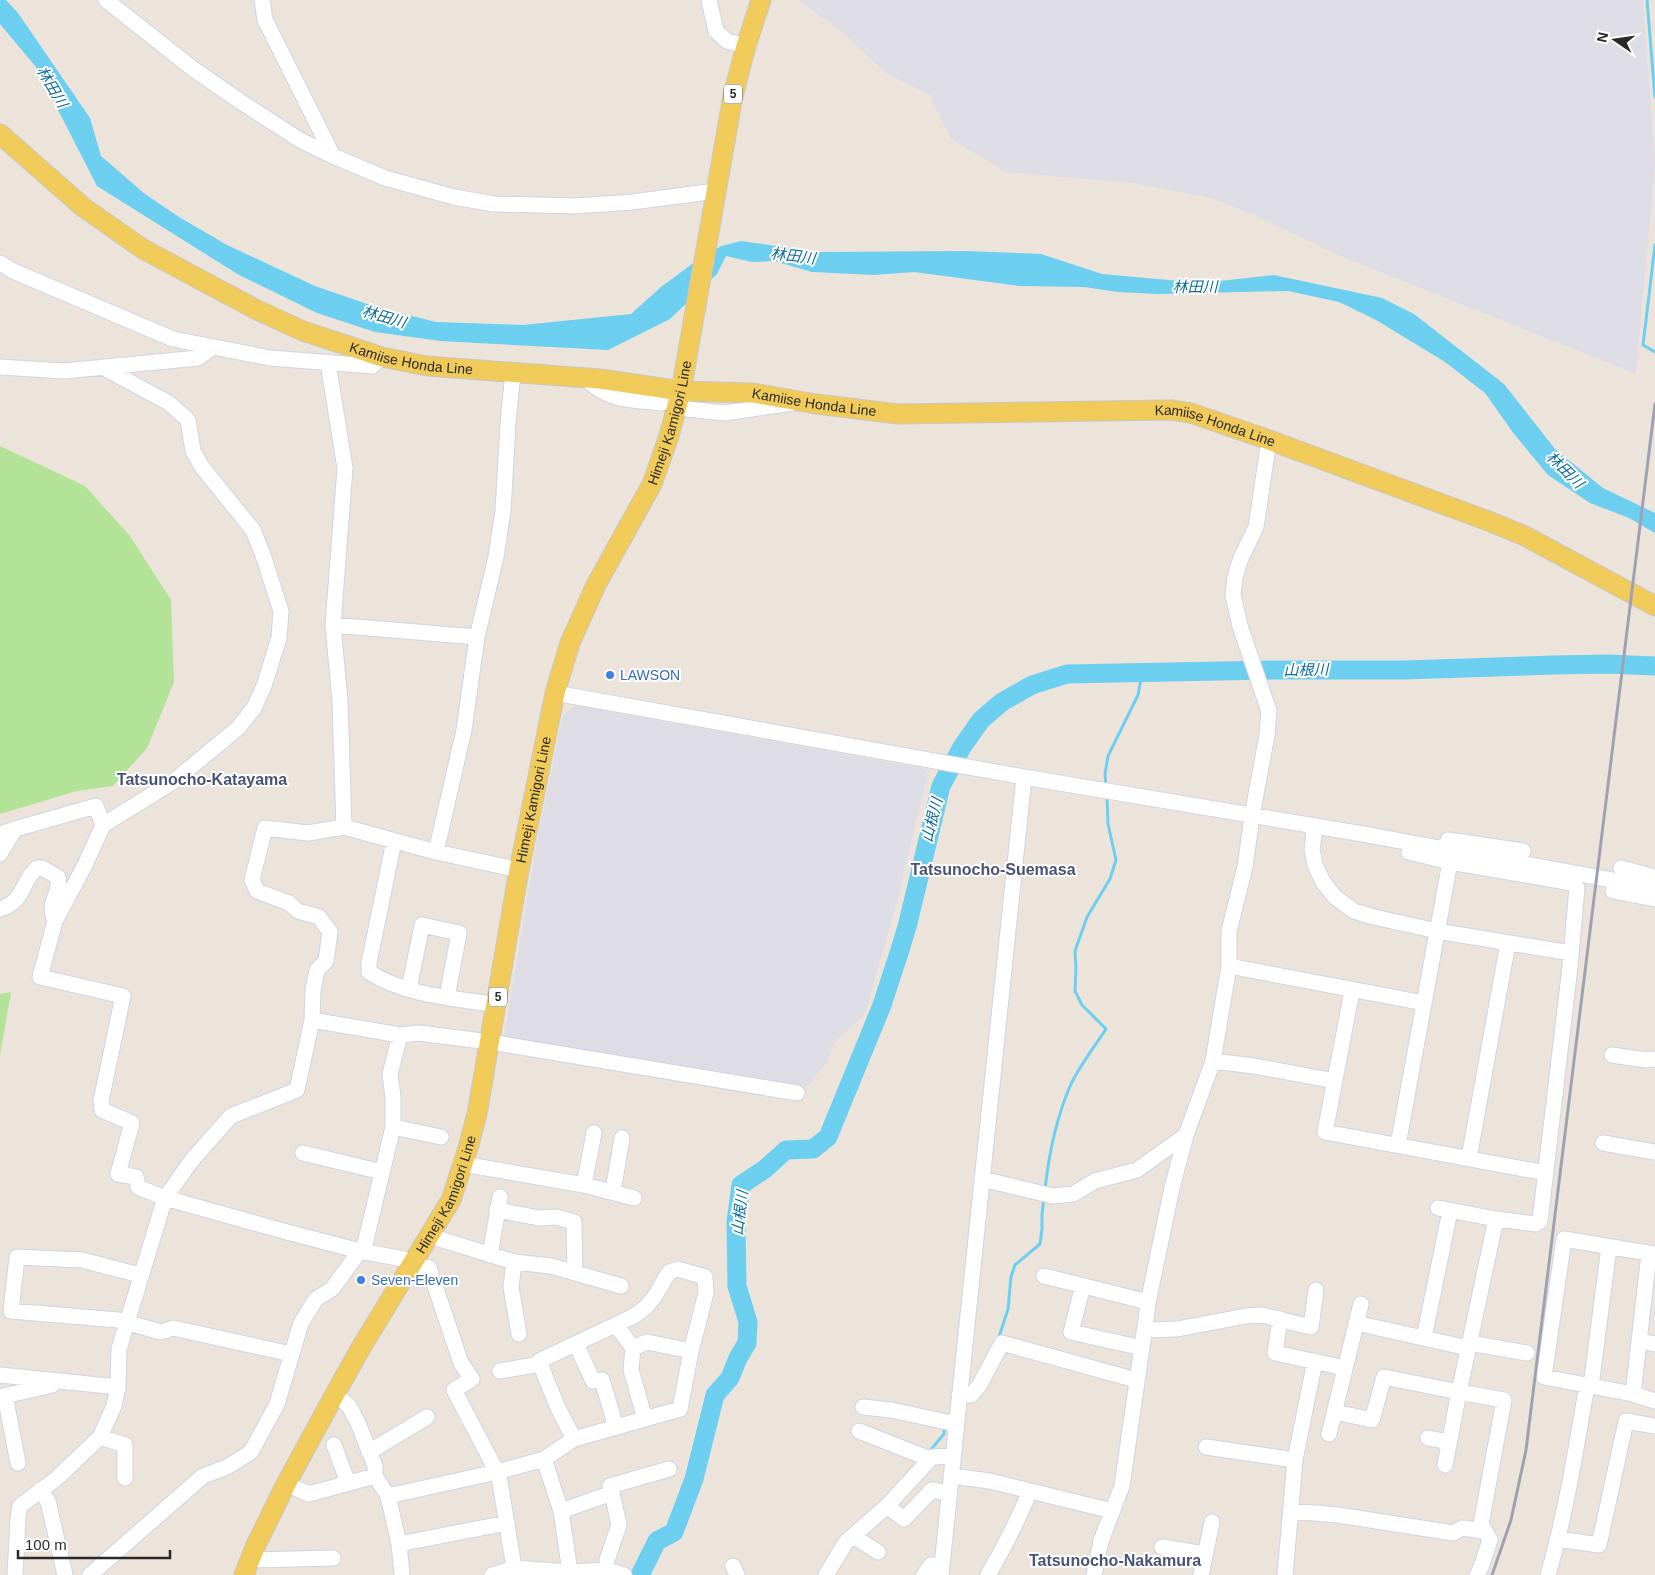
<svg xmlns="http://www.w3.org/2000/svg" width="1655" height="1575" font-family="Arial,'Noto Sans JP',sans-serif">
	<rect width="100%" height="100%" fill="#ece4db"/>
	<path fill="#dedce4" d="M 798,0 L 1643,0 L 1655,163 L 1636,374 L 1338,255 L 1252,214 L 1211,198 L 1133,183 L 1006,172 L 950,138 L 930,95 L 886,73 L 840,30 Z
		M 575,705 L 925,769 L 928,774 L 895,909 L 865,1014 L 835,1042 L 826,1063 L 807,1087 L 798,1088 L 504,1038 L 538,835 L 563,715 Z"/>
	<path fill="#b2e397" d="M 0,446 L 85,486 L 130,536 L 171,600 L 174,682 L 147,748 L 113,786 L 77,791 L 0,814 Z
		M 11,992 L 0,1055 L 0,994 Z"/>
	<path fill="#6dcfef" d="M 0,0 L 6,0 L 18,13 L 90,118 L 101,156 L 145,194 L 179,217 L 227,245 L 315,286 L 376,307 L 436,322 L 523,325 L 631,314 L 661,287 L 692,264 L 721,246 L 741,241 L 819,252 L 966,251 L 1041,254 L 1102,274 L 1202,283 L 1274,275 L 1382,298 L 1414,314 L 1504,384 L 1555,449 L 1603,488 L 1655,513 L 1655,533 L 1629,518 L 1590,503 L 1548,475 L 1514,434 L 1485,393 L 1445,362 L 1376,320 L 1339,302 L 1288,291 L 1158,294 L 1118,292 L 1084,287 L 1019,286 L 914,272 L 874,275 L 812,272 L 774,261 L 752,262 L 726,256 L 717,274 L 670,319 L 608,350 L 440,341 L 375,332 L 317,313 L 239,275 L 97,186 L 36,67 L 0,24 Z"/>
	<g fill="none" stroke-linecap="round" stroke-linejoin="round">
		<path stroke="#6dcfef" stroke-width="3" d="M 1647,0 L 1655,97
			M 1655,245 L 1643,345 L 1655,352
			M 1106,787 L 1105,774 L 1108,756 L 1138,695 L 1142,673
			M 1045,1189 C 1049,1153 1056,1118 1071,1084 C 1079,1067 1095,1046 1106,1029 L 1082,1005 L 1075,991 L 1076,968 L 1075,951 L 1087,917 L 1110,879 L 1116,860 L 1108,824 L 1107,796
			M 998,1340 L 1008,1309 L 1011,1277 L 1015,1265 L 1040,1244 L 1042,1229 L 1042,1214 L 1044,1198
			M 928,1453 L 944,1434 L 944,1425"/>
		<path stroke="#6dcfef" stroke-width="19" d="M 640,1575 L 657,1541 L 674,1532 L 694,1479 L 715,1395 L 730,1378 L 738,1358 L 747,1343 L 748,1322 L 737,1286 L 736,1222 L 741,1185 L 765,1169 L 786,1150 L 813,1149 L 828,1137 L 882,1005 L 898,956 L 907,927 L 941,786 L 962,747 L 981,720 L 1002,702 L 1032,685 L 1067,674 L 1272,670 L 1405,670 L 1554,665 L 1607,664 L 1655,666"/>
		<defs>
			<path id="minor" d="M 106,0 L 192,68 L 241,102 L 300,140 L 333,156 L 385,178 L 454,197 L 494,204 L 576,206 L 632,202 L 716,191
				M 262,0 L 265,20 L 333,156
				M 709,0 L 716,31 L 727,41 L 746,46
				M 0,263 L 13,271 L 173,339 L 270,358 L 372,366 L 382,357
				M 328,363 L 345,468 L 333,625 L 340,701 L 344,827
				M 0,367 L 64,371 L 198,358 L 212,348
				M 102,367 L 169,403 L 188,420 L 193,451 L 202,467 L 253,530 L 263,555 L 281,611 L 279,638 L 264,686 L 254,708 L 238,728 L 174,781 L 103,825 L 85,865 L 55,921 L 40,977 L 123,996 L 101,1101 L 102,1110 L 132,1123 L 118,1174 L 136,1177 L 138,1187 L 165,1198 L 287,1232 L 360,1251 L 404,1259 L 412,1265 L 429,1268 L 461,1363 L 472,1379 L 454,1390 L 497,1472 L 500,1482 L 514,1568
				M 586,378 C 604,401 635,400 662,403
				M 687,409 L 725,413 L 792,403
				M 333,625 L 477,637
				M 555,693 L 1024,777 L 1363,834 L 1655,888
				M 1312,826 L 1314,836 L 1312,849 L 1315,865 L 1323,882 L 1335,897 L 1354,911 L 1374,917 L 1437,931 L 1571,953
				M 15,829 L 96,806 L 103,825
				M 0,834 L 15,829 L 0,854
				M 1448,840 L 1523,851
				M 394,841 L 369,963 L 369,972 C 406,996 454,998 497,1005
				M 436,852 L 464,730 L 477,637 L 496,557 L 503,511 L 508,423 L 513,373
				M 1450,862 L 1572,883 L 1577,888 L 1570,967 L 1540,1221 L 1536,1224 L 1496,1219 L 1459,1392 L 1504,1400 L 1481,1524 L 1490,1540 L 1481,1567 L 1477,1575
				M 1621,868 L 1655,877
				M 1613,891 L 1655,899
				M 0,909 C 25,902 21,881 37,868 L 42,868 L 58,877 C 62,894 46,901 55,921
				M 1229,966 L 1424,1003
				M 409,989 L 422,925 L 459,933 L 447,997
				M 1352,991 L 1325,1132 L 1546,1173
				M 312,1020 L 400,1035 L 419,1033 L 490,1042 L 797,1093
				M 1612,1055 L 1646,1060 L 1655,1059
				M 1213,1061 L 1254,1066 L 1335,1081
				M 393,1127 L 441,1137
				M 1603,1143 L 1655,1152
				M 1398,1145 L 1450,862 L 1409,852
				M 303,1153 L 382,1172
				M 1469,1158 L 1508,943
				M 463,1164 L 584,1185 L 634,1198
				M 982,1179 L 1053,1196 L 1073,1194 L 1095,1181 L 1137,1170 L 1186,1135
				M 584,1185 L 594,1133
				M 613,1191 L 622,1138
				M 1438,1208 L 1496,1219
				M 497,1210 L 539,1218 L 556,1217 L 574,1222 L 575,1273
				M 430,1236 L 514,1262 L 551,1266 L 621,1286
				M 1655,1254 L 1564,1239 L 1544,1377 L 1633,1394 L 1655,1401
				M 490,1255 L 500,1197
				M 514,1262 L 511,1287 L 519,1334
				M 140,1275 L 82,1260 L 17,1257 L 11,1311 L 118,1320 L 161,1332 L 173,1328 L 291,1354
				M 1044,1276 L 1148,1302
				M 1083,1286 L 1071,1332 L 1142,1348
				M 1280,1319 L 1275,1353 L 1345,1368
				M 1356,1323 L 1468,1348
				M 616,1325 L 633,1348 L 631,1370 L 645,1419
				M 1145,1330 L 1177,1329 L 1246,1316 L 1262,1315 L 1311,1327 L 1316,1290
				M 1424,1338 L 1450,1211
				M 1639,1341 L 1655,1344
				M 1470,1343 L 1527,1353
				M 576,1344 L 593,1381
				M 633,1348 L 647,1342 L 691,1351
				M 500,1371 L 540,1364
				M 0,1375 L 118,1387
				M 602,1380 L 616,1427
				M 1591,1386 L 1609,1247
				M 335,1394 L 349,1406 L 358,1423 L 375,1466 L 375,1476 L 388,1496 L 399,1544 L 402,1575
				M 1633,1394 L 1649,1254
				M 959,1395 L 971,1395 L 979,1386 L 1002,1343 L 1136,1380
				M 5,1396 L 18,1463
				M 0,1397 L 52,1385
				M 863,1407 L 891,1410 L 956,1424
				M 1335,1412 L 1372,1420 L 1384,1377 L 1459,1392 L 1445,1465
				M 859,1431 L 930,1459
				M 1329,1434 L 1361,1304
				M 100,1437 L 125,1445 L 125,1478
				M 1428,1438 L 1449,1442
				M 334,1445 L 348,1483
				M 1206,1447 L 1295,1460
				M 369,1452 L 427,1417
				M 544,1459 L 574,1439 L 680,1409 L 691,1351 L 706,1293 L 705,1277 L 678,1269 L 669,1272 L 655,1296 L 646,1307 L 634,1316 L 539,1361 L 558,1408 L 574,1439
				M 951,1476 L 990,1481 L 1112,1511
				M 286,1484 L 309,1494 L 375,1476
				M 40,1490 L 48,1501 L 65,1575
				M 612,1493 L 610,1486 L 669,1469
				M 388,1496 L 497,1472 L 544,1459 L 561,1511 L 570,1572
				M 887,1506 L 904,1519 L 932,1490 L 949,1493
				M 561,1511 L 612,1493 L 619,1525 L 607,1560 L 606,1570
				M 1291,1511 L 1338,1515 L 1453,1533 L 1462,1528 L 1485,1531
				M 853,1536 L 878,1552
				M 1558,1539 L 1599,1545 L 1626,1421 L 1655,1426
				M 399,1544 L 507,1523
				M 1162,1547 L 1205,1554
				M 250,1560 L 333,1558
				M 733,1566 L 737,1575
				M 15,1575 L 18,1518 L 20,1506 L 56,1479 L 100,1437 L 114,1406 L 118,1387 L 119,1349 L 165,1198 L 192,1160 L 231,1116 L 297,1090 L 312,1020 L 313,990 L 317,970 L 326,961 L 330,932 L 319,917 L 298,911 L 289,903 L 257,891 L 252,880 L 265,828 L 308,833 L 344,827 L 436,852 L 519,870
				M 90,1575 L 203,1476 L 227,1467 L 251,1452 L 277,1404 L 301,1323 L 316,1299 L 332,1289 L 365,1244 L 393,1127 L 393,1097 L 390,1074 L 400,1035
				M 492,1575 L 514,1568 L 570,1572 L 606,1570 L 624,1575
				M 826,1575 L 846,1542 L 887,1506 L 932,1457 L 953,1456
				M 924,1575 L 931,1565 L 942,1564
				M 941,1575 L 1024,777
				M 988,1575 C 1004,1548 1018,1520 1030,1491
				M 1094,1575 L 1101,1541 L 1122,1486 L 1149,1298 L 1172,1188 L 1186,1135 L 1213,1061 L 1229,966 L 1229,931 L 1245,867 L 1252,816 L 1267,735 L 1269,711 L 1240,626 L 1233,595 L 1235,577 L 1241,558 L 1256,527 L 1269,440
				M 1201,1575 L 1212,1522
				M 1285,1575 L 1295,1460 L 1315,1361
				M 1548,1575 C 1566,1513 1576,1449 1587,1385"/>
			<g id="major">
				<path id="s1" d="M 0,134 L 83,207 L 143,249 L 257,310 L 303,331 L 382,357 L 427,366 L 600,379 L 681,391 L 753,393 L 816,404 L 898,414 L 1171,410 L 1191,413 L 1269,440 L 1491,522 L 1525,536 L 1655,606"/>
				<path id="s2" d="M 244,1575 L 256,1545 L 286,1484 L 335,1394 L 362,1346 L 451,1200 L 468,1148 L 477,1114 L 519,870 L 555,693 L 570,643 L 596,585 L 652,484 L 669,436 L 681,391 L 733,96 L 746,46 L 761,0"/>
			</g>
		</defs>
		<use href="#minor" stroke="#d0d4e2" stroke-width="17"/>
		<use href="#major" stroke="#c7c7c7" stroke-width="21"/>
		<use href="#minor" stroke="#fff" stroke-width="15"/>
		<use href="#major" stroke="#f1cb5a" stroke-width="19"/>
		<path stroke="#9ea1b4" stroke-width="3" d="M 1492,1575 L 1511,1520 L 1526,1450 L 1655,404"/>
	</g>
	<g fill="#3f7fe0" stroke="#fff" stroke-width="2">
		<circle cx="610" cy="675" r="5"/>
		<circle cx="361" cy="1280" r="5"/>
	</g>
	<g text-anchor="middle" stroke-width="4" stroke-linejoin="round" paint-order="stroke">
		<g fill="#fff" stroke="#696969" stroke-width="1">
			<rect x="724" y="84.5" width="18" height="19" rx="4"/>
			<rect x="489" y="987.5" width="18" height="19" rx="4"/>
		</g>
		<g font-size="12" font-weight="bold" fill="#292929">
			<text x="733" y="98">5</text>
			<text x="498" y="1001">5</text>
		</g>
		<g font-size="14" fill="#292929" stroke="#fff">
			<text dy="5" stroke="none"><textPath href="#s1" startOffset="476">Kamiise Honda Line</textPath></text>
			<text dy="5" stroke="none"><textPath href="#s1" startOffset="882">Kamiise Honda Line</textPath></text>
			<text dy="5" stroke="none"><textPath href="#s2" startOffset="1242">Himeji Kamigori Line</textPath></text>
			<text dy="5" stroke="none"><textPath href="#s1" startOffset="1286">Kamiise Honda Line</textPath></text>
			<text dy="5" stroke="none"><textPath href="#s2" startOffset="838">Himeji Kamigori Line</textPath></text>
			<text dy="5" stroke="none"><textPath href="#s2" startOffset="432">Himeji Kamigori Line</textPath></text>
		</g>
		<g font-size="14" fill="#366cbe" stroke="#fff" text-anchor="start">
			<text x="620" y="680">LAWSON</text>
			<text x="371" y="1285">Seven-Eleven</text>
		</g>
		<g font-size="15" font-style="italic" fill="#0d6c9a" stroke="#fff">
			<text transform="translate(52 87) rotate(59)" y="5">林田川</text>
			<text transform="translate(793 256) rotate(7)" y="5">林田川</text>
			<text x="1195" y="292">林田川</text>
			<text transform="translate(384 317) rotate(16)" y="5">林田川</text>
			<text transform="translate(1565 470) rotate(45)" y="5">林田川</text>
			<text transform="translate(1306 670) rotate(-1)" y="5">山根川</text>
			<text transform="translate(932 820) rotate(-76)" y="5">山根川</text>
			<text transform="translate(740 1213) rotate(-83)" y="5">山根川</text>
		</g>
		<g font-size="16" font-weight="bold" fill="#49537a" stroke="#fff">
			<text x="202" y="785">Tatsunocho-Katayama</text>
			<text x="993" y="875">Tatsunocho-Suemasa</text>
			<text x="1115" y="1566">Tatsunocho-Nakamura</text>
		</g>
	</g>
	<g transform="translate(1615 40) rotate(283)" stroke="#ffffff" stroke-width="4" paint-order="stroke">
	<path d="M0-4L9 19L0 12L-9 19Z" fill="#292929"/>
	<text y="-8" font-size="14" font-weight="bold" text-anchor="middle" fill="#292929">N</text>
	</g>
	<path d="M18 1550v8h152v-8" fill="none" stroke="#292929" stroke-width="2.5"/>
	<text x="25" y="1550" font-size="15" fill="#292929" stroke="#ffffff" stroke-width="4" paint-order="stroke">100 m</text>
</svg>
